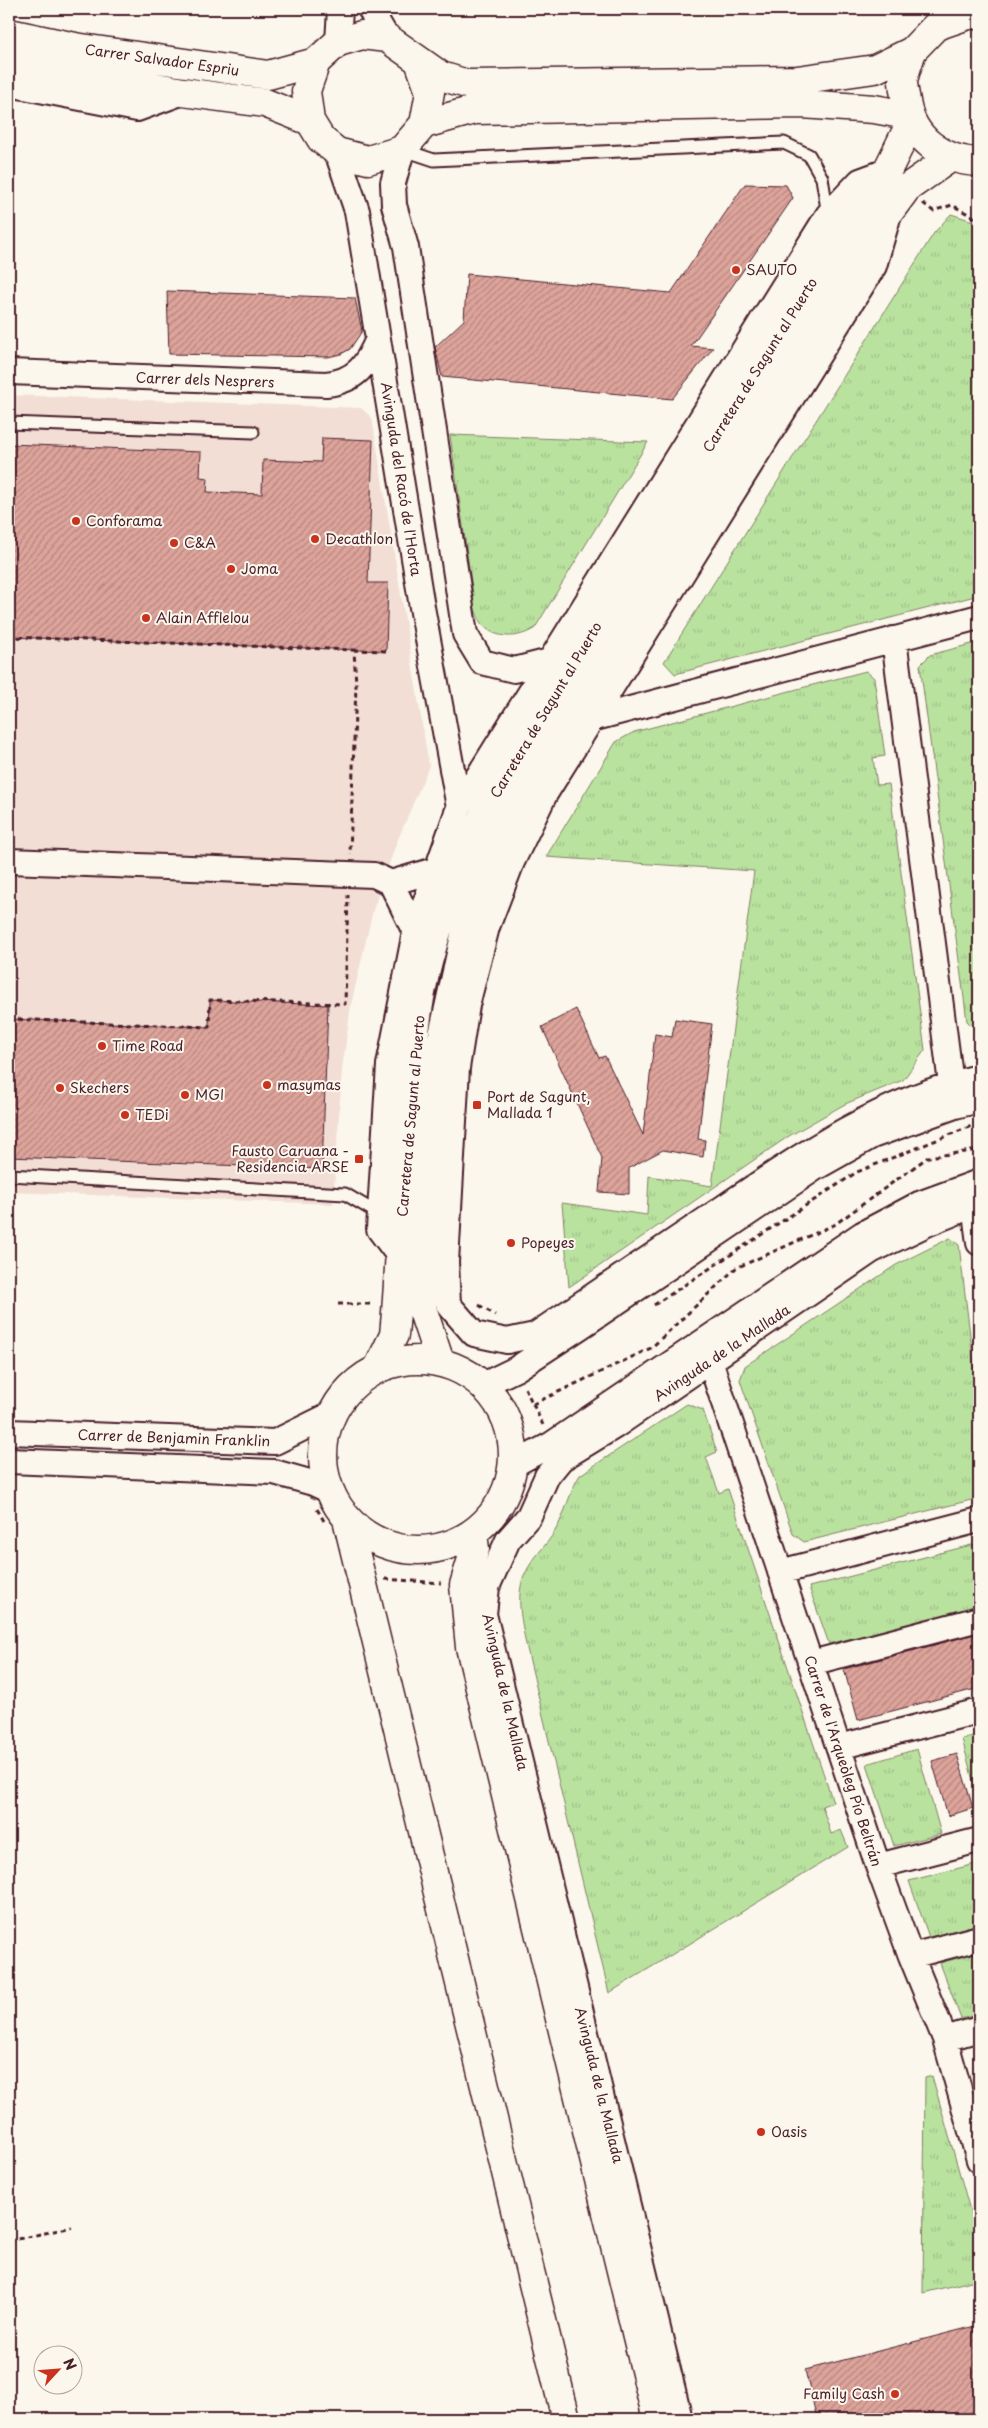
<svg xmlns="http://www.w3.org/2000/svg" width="988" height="2428" font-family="'Playpen Sans',sans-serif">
	<defs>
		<pattern id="grass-tufts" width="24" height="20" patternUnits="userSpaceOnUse" patternTransform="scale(1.25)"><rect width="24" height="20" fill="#b9e29f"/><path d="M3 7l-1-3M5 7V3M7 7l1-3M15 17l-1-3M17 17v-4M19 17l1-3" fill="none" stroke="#a1c189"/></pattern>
		<pattern id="building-hatch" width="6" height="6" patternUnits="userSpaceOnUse" patternTransform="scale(1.25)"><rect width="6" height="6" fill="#dda49b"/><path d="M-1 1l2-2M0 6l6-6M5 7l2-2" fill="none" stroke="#b5857f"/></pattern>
	</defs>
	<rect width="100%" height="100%" fill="#fbf7ec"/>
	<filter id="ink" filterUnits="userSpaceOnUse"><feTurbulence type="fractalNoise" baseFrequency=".02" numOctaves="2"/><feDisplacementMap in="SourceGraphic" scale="10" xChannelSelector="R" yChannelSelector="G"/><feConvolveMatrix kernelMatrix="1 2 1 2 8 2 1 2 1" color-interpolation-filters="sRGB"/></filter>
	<g filter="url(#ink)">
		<path fill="#f2ded4" d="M 9,395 L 361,408 L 372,418 L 429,766 L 396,844 L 373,910 L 351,1005 L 342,1070 L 333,1204 L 9,1192 Z"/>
		<path fill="url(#grass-tufts)" stroke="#828065" d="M 951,214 L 976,222 L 979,229 L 979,595 L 675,674 L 664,662 L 934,233 Z
			M 450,435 L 648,442 L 535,628 C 519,639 494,640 481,623 C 478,620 477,613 475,609 Z
			M 979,642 L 979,1029 L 976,1030 L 967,1021 L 920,665 L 930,655 Z
			M 866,671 L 874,678 L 885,756 L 873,758 L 877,785 L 889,784 L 925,1050 L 903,1080 L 845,1104 L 789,1136 L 569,1287 L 562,1203 L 647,1215 L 649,1176 L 712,1186 L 754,871 L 546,857 L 616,742 L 634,732 Z
			M 950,1238 L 959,1245 L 979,1408 L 979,1498 L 804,1542 L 793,1534 L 740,1380 L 745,1366 L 896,1265 Z
			M 687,1404 L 703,1410 L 717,1452 L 706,1457 L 719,1493 L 728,1489 L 833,1802 L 822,1806 L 831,1834 L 841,1830 L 848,1847 L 609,1993 L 525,1640 C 521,1617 515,1593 526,1572 C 533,1557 547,1545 555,1531 C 566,1513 569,1492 580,1475 Z
			M 979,1543 L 979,1606 L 829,1644 L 809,1587 Z
			M 979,1734 L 979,1803 L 962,1739 Z
			M 917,1749 L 941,1834 L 894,1846 L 867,1764 Z
			M 979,1863 L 979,1924 L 929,1937 L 909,1881 Z
			M 979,1952 L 979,2014 L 961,2019 L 940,1963 Z
			M 932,2076 L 979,2242 L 979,2279 L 923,2293 L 925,2078 Z"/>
		<path fill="url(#building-hatch)" stroke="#4a1f2b" d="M 745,184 L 786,185 L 793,198 L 691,346 L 713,348 L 672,399 L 442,377 L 435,347 L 464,320 L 467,274 L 671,293 Z
			M 167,291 L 355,298 L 362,331 L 350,349 L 341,354 L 328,357 L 169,354 Z
			M 322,438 L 373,440 L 368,583 L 388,583 L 386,651 L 9,637 L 9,444 L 201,452 L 200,477 L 208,478 L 207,492 L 262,494 L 263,460 L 321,462 Z
			M 210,1000 L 328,1005 L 322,1169 L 9,1157 L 9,1019 L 209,1027 Z
			M 576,1009 L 599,1058 L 605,1056 L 643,1135 L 655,1034 L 672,1037 L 675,1019 L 712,1024 L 698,1139 L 705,1140 L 703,1157 L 663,1150 L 629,1168 L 629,1194 L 599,1192 L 602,1158 L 542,1027 Z
			M 979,1633 L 979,1688 L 858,1720 L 844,1669 Z
			M 957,1754 L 973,1808 L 948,1816 L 932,1761 Z
			M 979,2325 L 979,2419 L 817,2419 L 805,2370 Z"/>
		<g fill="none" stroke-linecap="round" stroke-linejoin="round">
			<defs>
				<path id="lane" d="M 404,150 L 434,160 L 784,143 L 809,155 L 822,178 L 828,215
					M 9,423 L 253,432
					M 9,1175 L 345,1194 L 374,1211 L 376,1218"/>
				<path id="street" d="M 370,9 L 387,38
					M 338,42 L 340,9
					M 9,84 L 137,109 L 183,92
					M 402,150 L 393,183 L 394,205 L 406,247 L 465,634 L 482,662 L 514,670 L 549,661
					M 337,152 L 357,211 L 422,607 L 459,807
					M 887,221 L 874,266 L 545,794 L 512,862 L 487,927 L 467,1005 L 457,1068 L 446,1262 L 448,1304 L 474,1334 L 507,1341 L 535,1335 C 596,1294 657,1253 717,1212 C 798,1157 882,1099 979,1077
					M 9,372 L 326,384 C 356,381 367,365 378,339
					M 894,639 L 951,1084
					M 592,719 L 979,617
					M 9,861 L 374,875 L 391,883 L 415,932
					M 391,883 L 438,869
					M 974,1205 L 979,1243
					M 400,1257 L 379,1229 L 389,1065 L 415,932 L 459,807 L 828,215 L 860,181 L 887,171
					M 710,1361 L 878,1866 L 911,1956 L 945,2039 L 979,2160
					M 483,1385 L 516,1369 L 580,1327 L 815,1168 L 872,1136 L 955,1106 L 979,1100
					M 9,1432 L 275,1442 L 332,1414
					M 9,1461 L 274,1472 L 313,1483 L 330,1491
					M 513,1465 L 552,1444 L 862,1234 L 919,1204 L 979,1182
					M 780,1572 L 979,1520
					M 811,1663 L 979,1619
					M 839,1747 L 979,1711
					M 878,1866 L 979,1840
					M 911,1956 L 979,1938
					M 945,2039 L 979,2029
					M 680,2419 L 484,1614 L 487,1587 L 508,1540 L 529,1516 L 547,1476 L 561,1459 L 615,1426 L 871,1251 L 929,1223 L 979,1203"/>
				<path id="secondary" d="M 9,33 L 75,47 L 268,75 L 316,62
					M 912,51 C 909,61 905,71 903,81 C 903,87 905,95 906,101 C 911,138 943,161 979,162
					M 9,60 L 183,92 L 265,103 L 310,121
					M 419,61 L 430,92 L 424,124 L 402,150 L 368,160 L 337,152 L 321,139 L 310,121 L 306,91 L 316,62 L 338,42 L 362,35 L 387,38 L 441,76 L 467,84 L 797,80 L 875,69 L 912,51 L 936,26 L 968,15 L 979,15
					M 424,124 L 474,110 L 802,104 L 874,109 L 907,115
					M323 1455a95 95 0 1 1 190 0a95 95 0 1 1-190 0Z
					M 440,1362 L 422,1308 L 436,1067 L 468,922 L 494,854 L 527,787 L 873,234 L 907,188 L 950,158
					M 378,1368 L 394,1335 C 405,1224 401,1109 420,998 C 434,921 468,848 501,778 L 852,217 L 887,171 L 911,122
					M 347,1519 L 566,2419
					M 473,1534 L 475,1549 L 464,1585 L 470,1647 L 657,2419"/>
			</defs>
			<use href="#lane" stroke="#4a1f2b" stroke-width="15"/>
			<use href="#street" stroke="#4a1f2b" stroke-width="28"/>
			<use href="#secondary" stroke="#4a1f2b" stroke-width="31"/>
			<path stroke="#4a1f2b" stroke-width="3" stroke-dasharray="5 4" stroke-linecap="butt" d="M 923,203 L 933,211 L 952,205 L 979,220
				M 9,637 L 354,650 L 356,685 L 350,854
				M 354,650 L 386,651
				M 9,1019 L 209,1027 L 210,1000 L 345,1004 L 348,895
				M 338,1304 L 373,1304
				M 479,1305 L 495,1315
				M 654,1305 L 857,1172 L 974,1125
				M 525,1388 L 543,1425
				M 533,1404 L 651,1348 L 736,1268 L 834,1225 L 928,1157 L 979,1150
				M 317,1509 L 324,1521
				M 385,1579 L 441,1583
				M 9,2241 L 72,2227"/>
			<use href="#lane" stroke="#fbf7ec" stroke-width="11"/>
			<use href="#street" stroke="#fbf7ec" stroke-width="24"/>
			<use href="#secondary" stroke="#fbf7ec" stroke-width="28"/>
		</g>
	</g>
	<g fill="#c8321e" stroke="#fbf7ec" stroke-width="2">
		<circle cx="736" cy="270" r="5"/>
		<circle cx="76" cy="521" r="5"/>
		<circle cx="315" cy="539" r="5"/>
		<circle cx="174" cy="543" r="5"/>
		<circle cx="231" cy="569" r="5"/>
		<circle cx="146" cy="618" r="5"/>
		<circle cx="102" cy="1046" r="5"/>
		<circle cx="267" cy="1085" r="5"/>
		<circle cx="60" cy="1088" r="5"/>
		<circle cx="185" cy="1095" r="5"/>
		<rect x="472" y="1100" width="10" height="10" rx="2.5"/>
		<circle cx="125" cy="1115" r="5"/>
		<rect x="354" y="1154" width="10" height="10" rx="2.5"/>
		<circle cx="511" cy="1243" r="5"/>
		<circle cx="761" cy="2132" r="5"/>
		<circle cx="895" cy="2394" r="5"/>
	</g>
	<g text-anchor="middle" stroke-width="4" stroke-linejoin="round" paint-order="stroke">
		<g font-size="14" fill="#4a1f2b" stroke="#fbf7ec">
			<text transform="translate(162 60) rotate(8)" y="5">Carrer Salvador Espriu</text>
			<text transform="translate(760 365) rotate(-58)" y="5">Carretera de Sagunt al Puerto</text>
			<text transform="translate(205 380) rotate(2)" y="5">Carrer dels Nesprers</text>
			<text transform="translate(401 479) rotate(81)" y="5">Avinguda del Racó de l'Horta</text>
			<text transform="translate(546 710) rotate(-59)" y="5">Carretera de Sagunt al Puerto</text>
			<text transform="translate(411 1116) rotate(-85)" y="5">Carretera de Sagunt al Puerto</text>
			<text transform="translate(722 1353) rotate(-34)" y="5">Avinguda de la Mallada</text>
			<text transform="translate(174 1438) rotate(2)" y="5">Carrer de Benjamin Franklin</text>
			<text transform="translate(505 1692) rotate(77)" y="5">Avinguda de la Mallada</text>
			<text transform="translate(843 1761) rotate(72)" y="5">Carrer de l'Arqueòleg Pío Beltrán</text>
			<text transform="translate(599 2085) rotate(76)" y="5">Avinguda de la Mallada</text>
		</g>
		<g font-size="14" fill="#4a1f2b" stroke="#fbf7ec" text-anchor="start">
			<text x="746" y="275">SAUTO</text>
			<text x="86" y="526">Conforama</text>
			<text x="325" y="544">Decathlon</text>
			<text x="184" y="548">C&amp;A</text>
			<text x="241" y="574">Joma</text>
			<text x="156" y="623">Alain Afflelou</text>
			<text x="112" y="1051">Time Road</text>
			<text x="277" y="1090">masymas</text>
			<text x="70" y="1093">Skechers</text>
			<text x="195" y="1100">MGI</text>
			<text x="487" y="1102">Port de Sagunt,<tspan x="487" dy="16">Mallada 1</tspan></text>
			<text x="135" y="1120">TEDi</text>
			<text x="349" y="1156" text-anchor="end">Fausto Caruana -<tspan x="349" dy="16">Residencia ARSE</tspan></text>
			<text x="521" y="1248">Popeyes</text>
			<text x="771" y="2137">Oasis</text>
			<text x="885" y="2399" text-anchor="end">Family Cash</text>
		</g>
	</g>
	<rect width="988" height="2428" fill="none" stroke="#fbf7ec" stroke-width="30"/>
	<rect x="15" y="15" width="958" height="2398" fill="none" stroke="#4a1f2b" stroke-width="2" filter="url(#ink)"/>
	<g transform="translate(58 2370) rotate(64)"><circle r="24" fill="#fbf7ec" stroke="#b4a19f"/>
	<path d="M0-4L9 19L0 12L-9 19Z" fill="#c8321e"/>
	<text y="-8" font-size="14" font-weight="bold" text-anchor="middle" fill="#4a1f2b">N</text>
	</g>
</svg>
